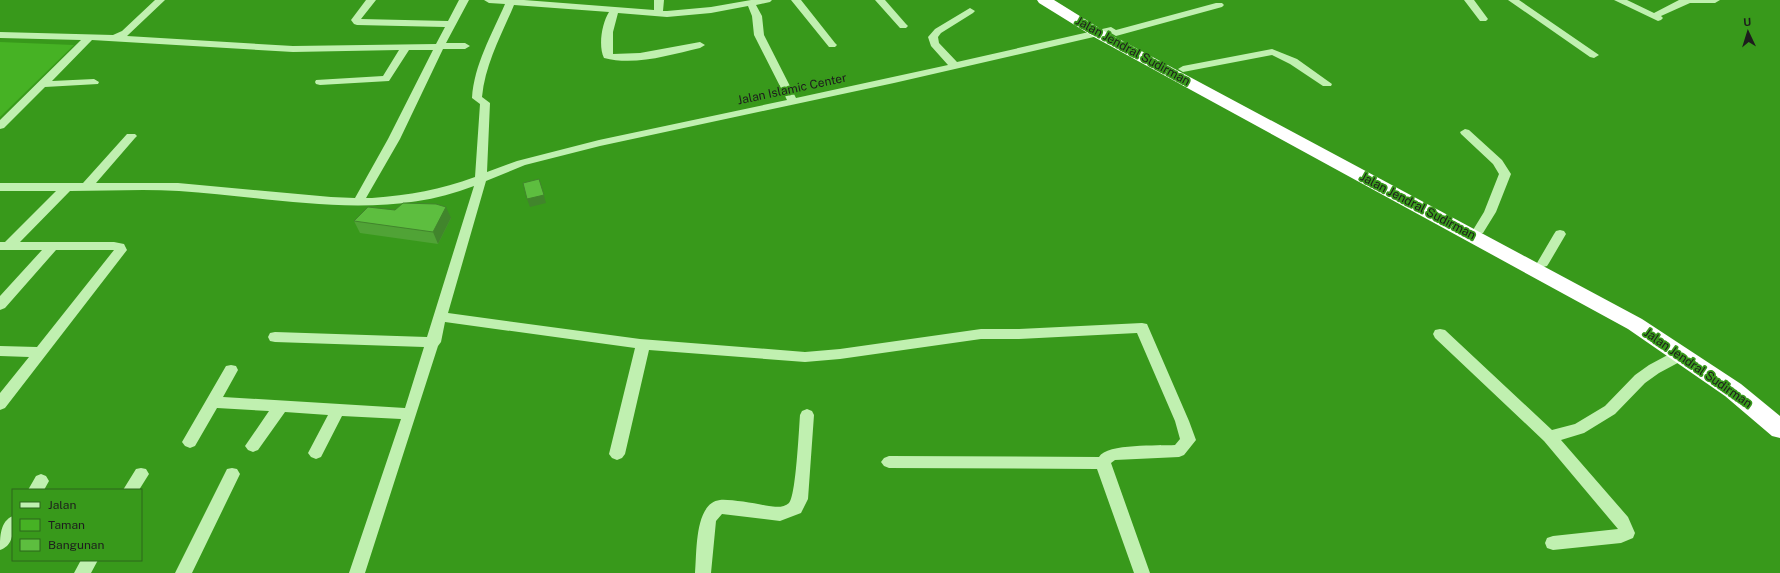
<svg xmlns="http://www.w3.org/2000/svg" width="1780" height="573" font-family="'Public Sans',sans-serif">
	<rect width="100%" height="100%" fill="#38991b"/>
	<path fill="#46b224" d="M 0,42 L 74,45 L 0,117 Z"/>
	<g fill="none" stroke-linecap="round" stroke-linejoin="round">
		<path fill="#c0f0b0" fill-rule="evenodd" d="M 155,0 L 165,0 L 127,36 L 293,46 L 436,44 L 445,27 L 357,25 L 354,24 L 351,20 L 366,0 L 376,0 L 361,19 L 448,21 L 459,0 L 469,0 L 446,43 L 465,43 L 470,46 L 465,49 L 443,49 L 400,139 L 366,198 L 372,198 C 410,195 440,190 475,177 L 480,104 L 472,98 C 474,65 492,34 505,4 L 489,3 L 484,0 L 524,0 L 654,10 L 654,0 L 664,0 L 663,11 L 667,11 L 711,7 L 751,0 L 772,0 L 770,2 L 756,5 L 762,16 L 764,35 L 796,98 L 948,65 L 931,46 L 928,37 L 935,29 L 970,8 L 975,11 L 973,13 L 941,33 L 938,37 L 939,43 L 957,62 L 1111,27 L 1116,30 L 1216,3 L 1222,3 L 1224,5 L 1222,7 L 1116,36 L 1111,33 L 894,83 L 600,146 L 525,165 L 486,181 L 448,313 L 640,339 L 805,352 L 840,349 L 981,329 L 1019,329 L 1142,323 L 1147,324 L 1189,421 L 1196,440 L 1184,455 L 1179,457 L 1115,460 L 1111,463 L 1150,573 L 1134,573 L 1097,469 L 889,468 L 884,466 L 881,462 L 884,458 L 889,456 L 1099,457 C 1107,443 1159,446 1175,445 L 1180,439 L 1175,421 L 1137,333 L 1019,339 L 981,339 L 840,359 L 805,362 L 649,350 L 625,454 L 622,458 L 617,460 L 612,458 L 609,454 L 635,348 L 445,322 L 441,342 L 438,346 L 365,573 L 349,573 L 401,419 L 342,416 L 321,457 L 316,459 L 311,457 L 308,453 L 328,415 L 285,412 L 258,450 L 253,452 L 248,450 L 245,446 L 269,411 L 217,408 L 195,446 L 190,448 L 185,446 L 182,442 L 226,366 L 231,365 L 236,366 L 238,370 L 223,397 L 405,408 L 424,347 L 275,342 L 270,341 L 268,337 L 270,333 L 275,332 L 427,337 L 474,186 C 379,223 277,197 179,191 C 143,189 106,191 70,191 L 20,242 L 114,242 L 124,244 L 127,250 L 5,408 L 0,410 L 0,393 L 29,357 L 0,356 L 0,346 L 37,347 L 114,250 L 56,250 L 5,308 L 0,310 L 0,296 L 42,250 L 0,250 L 0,242 L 5,242 L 56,191 L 0,191 L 0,183 L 83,183 L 127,134 L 135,134 L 137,136 L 135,138 L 96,183 L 178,183 L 331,197 L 355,198 L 388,139 L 433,50 L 409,50 L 389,81 L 320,85 L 316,84 L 315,82 L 316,80 L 383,76 L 399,50 L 293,52 L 92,40 L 52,81 L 94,79 L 99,82 L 98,84 L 45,87 L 4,128 L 0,129 L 0,120 L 81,40 L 0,38 L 0,32 L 113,35 L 122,31 ZM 514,5 L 609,12 C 602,23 598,46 604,58 C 635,66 670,55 700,48 L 705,45 L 700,42 L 640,53 L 613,54 L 613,32 L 618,13 L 667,17 L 711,13 L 748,6 L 752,16 L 754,35 L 787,100 L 599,140 L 517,161 L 487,172 L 490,103 L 482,97 C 485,64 502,34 514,5 Z
			M 791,0 L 801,0 L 835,43 L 837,45 L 835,47 L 829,47 Z
			M 875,0 L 885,0 L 906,24 L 908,26 L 906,28 L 900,28 Z
			M 1464,0 L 1474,0 L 1488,19 L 1486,21 L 1480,21 Z
			M 1508,0 L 1519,0 L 1599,55 L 1594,58 L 1590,57 Z
			M 1614,0 L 1627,0 L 1654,13 L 1679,0 L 1720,0 L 1715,3 L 1690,3 L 1661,16 L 1663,18 L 1661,20 L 1658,21 Z
			M 1272,49 L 1297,59 L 1332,84 L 1331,86 L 1323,86 L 1290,64 L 1272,55 L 1183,72 L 1178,69 L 1183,66 Z
			M 1465,129 L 1469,130 L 1502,160 L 1511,174 L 1496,212 L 1483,233 L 1475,233 L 1473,230 L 1484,212 L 1499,174 L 1493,164 L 1461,134 L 1460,132 Z
			M 1560,230 L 1564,231 L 1566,234 L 1549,263 L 1547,266 L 1543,267 L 1539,266 L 1537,263 L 1554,234 L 1556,231 Z
			M 1440,329 L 1445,330 L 1552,430 L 1575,424 L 1605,406 L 1635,375 L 1649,365 L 1677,350 L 1682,349 L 1687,350 L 1689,354 L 1687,358 L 1659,373 L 1645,383 L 1615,414 L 1584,433 L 1561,440 L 1628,517 L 1635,533 L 1633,538 L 1621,543 L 1553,550 L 1547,548 L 1545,543 L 1547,538 L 1553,536 L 1618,529 L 1544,441 L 1435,338 L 1433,334 L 1435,330 Z
			M 807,409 L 812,411 L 814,415 L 808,499 L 801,513 L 780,521 L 722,514 L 716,521 L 711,573 L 695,573 C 697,554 694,503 720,500 C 731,499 757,504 769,506 C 775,507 784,508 789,503 C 796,497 799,428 800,415 L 802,411 Z
			M 141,468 L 146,469 L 149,474 L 139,490 L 123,490 L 136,469 Z
			M 232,468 L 237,469 L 240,474 L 192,573 L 175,573 L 227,469 Z
			M 41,474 L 46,476 L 49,481 L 44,490 L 28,490 L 36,476 Z
			M 13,516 C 13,529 15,545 0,550 C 0,537 0,521 13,516 Z
			M 81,560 L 98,560 L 91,573 L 74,573 Z"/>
		<path fill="#fff" fill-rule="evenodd" d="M 1037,0 L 1054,0 L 1104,31 L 1642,319 L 1741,384 L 1780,416 L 1780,438 L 1772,436 L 1725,396 L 1628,329 L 1094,37 L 1039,3 Z"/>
	</g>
	<path fill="#50a336" d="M 451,218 L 438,244 L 360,233 L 354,221 Z"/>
	<path fill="#41852c" d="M 539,179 L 546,203 L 530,207 L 527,199 Z
		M 446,207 L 451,218 L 438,244 L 433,232 Z"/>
	<path fill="#5dbe3f" stroke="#41852c" d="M 539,179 L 544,195 L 527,199 L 523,183 Z
		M 403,203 L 436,204 L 446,207 L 433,232 L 354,221 L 368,207 L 395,210 Z"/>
	<g text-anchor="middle" stroke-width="3.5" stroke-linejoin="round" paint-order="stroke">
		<g font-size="12" fill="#1d1d1d" stroke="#38991b">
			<text transform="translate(1133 51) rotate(29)" y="4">Jalan Jendral Sudirman</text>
			<text transform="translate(792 89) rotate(-12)" y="4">Jalan Islamic Center</text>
			<text transform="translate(1418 206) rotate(28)" y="4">Jalan Jendral Sudirman</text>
			<text transform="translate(1698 368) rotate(35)" y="4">Jalan Jendral Sudirman</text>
		</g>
	</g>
	<rect x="12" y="489" width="130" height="72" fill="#38991b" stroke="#2d671c"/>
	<rect x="20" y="502" width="20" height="6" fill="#c0f0b0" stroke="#2d671c"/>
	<text x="48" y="509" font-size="12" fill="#1d1d1d">Jalan</text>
	<rect x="20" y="519" width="20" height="12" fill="#46b224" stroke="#2d671c"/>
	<text x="48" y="529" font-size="12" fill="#1d1d1d">Taman</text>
	<rect x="20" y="539" width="20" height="12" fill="#5dbe3f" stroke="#2d671c"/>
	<text x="48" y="549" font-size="12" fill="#1d1d1d">Bangunan</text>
	<g transform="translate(1748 32) rotate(356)" stroke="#38991b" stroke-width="3" paint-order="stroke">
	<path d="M0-3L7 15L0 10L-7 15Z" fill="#1d1d1d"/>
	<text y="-6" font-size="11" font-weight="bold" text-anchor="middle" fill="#1d1d1d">U</text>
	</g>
</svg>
